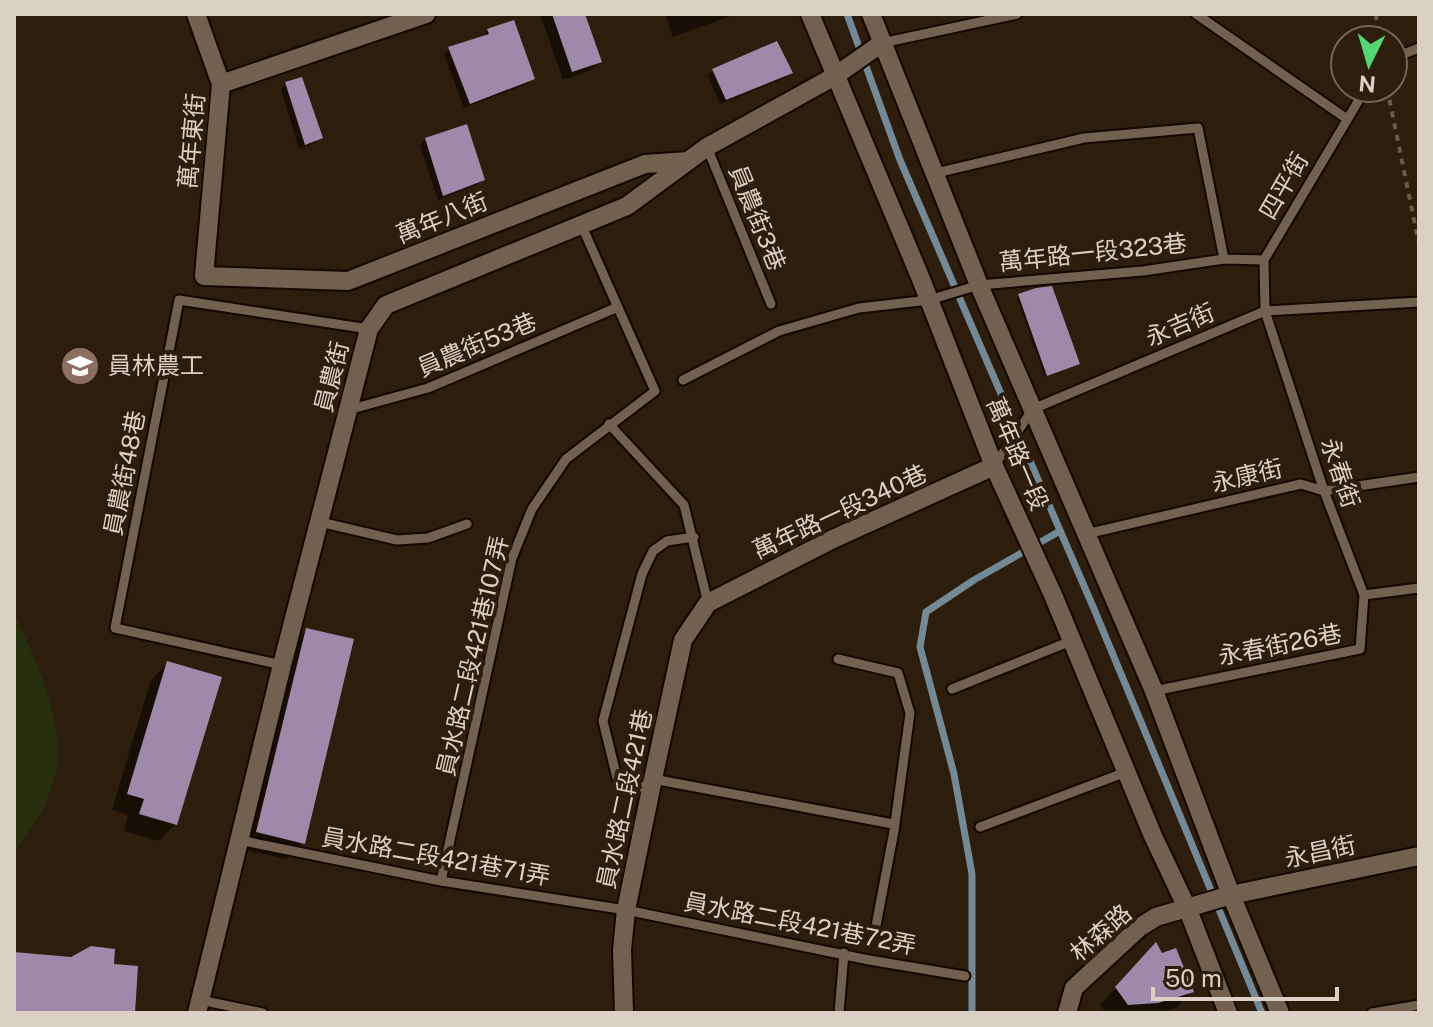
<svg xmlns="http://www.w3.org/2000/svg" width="1433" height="1027" font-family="'Public Sans','Noto Sans TC',sans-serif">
	<rect width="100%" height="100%" fill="#2c1d0c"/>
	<path fill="#262e0d" d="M 14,614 C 34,654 56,704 58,749 C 59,784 38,826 14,850 Z"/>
	<path fill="#0007" d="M 540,14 L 583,14 L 600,61 L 591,70 L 563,80 Z
		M 665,14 L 736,14 L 673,37 Z
		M 488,30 L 532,78 L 527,84 L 464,108 L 444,54 L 449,49 L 483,38 Z
		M 713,70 L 790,72 L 785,78 L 720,104 L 708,76 Z
		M 286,84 L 320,138 L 315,143 L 299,149 L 281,89 Z
		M 426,139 L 482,180 L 477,185 L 438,200 L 420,145 Z
		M 1019,296 L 1077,364 L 1075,366 L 1045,377 L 1017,298 Z
		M 306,630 L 303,843 L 286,859 L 240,849 L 289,647 Z
		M 168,663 L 175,824 L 159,841 L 124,831 L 128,815 L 112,810 L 151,680 Z
		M 1140,962 L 1192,991 L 1176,1008 L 1159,1013 L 1106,1013 L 1100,1005 Z"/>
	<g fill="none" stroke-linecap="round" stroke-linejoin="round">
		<path stroke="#738995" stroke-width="7" d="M 847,14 L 900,160 L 1094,609 L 1262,1013
			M 972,1013 L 972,874 L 954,774 L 920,647 L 926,612 L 974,580 L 1060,531"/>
	</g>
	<path fill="#9f89aa" d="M 552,14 L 585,14 L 602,62 L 572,72 Z
		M 514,20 L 535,79 L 470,104 L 448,47 L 489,34 L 487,29 Z
		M 777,41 L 793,73 L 726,100 L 712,69 Z
		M 302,77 L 323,138 L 305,145 L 285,82 Z
		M 467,124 L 485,180 L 443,196 L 425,138 Z
		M 1052,286 L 1080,364 L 1047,376 L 1018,294 L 1036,288 Z
		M 306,628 L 354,639 L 305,844 L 256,832 Z
		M 167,661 L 222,677 L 177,825 L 139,814 L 144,799 L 127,794 Z
		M 1156,942 L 1162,953 L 1176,948 L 1194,992 L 1158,1003 L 1128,1005 L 1115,987 Z
		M 91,946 L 115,949 L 114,964 L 138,966 L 135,1013 L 14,1013 L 14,952 L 71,957 Z"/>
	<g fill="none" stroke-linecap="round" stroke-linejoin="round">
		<defs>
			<path id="service" d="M 1196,14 L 1347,119
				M 882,43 L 1017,14
				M 1393,58 L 1419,48
				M 707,147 L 771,304
				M 936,173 L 1084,138 L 1198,128 L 1224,259
				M 683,380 L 779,331 L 859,308 L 929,300 L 979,285 L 1143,271 L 1224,259 L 1264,260
				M 348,410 L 428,388 L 618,307
				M 609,424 L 684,505 L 708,603
				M 994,466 L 1033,409 L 1265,311 L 1419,302
				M 320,522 L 397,540 L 428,538 L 467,524
				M 1086,534 L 1301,484 L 1324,491 L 1419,477
				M 694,537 L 667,541 L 653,551 L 642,574 L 603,721 L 617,778 L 634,787 L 643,787 L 653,779 L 893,824
				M 1364,595 L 1419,588
				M 838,659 L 898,673 L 910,713 L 894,831 L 875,931
				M 282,665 L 115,628 L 179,300 L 369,329
				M 952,689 L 1071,641
				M 1154,691 L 1360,649 L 1364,595 L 1324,491 L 1265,311 L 1264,260 L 1366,88
				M 980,827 L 1126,772
				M 239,840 L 441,881 L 626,910 L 869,960 L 965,976
				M 441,881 L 512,558 L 532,509 L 566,459 L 655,391 L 581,224
				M 200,1000 L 263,1013
				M 839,1013 L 844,953
				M 1372,1013 L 1419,1005"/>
			<path id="minor" d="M 196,14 L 221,84 L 204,276 L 348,281 L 645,164 L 688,161
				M 810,14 L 921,279 L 994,466 L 1053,595 L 1153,836 L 1188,910 L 1228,1013
				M 871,14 L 979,285 L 1154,691 L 1231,895 L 1280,1013
				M 221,84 L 426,14
				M 197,1013 L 282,665 L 369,329 L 386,305 L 627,206 L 707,147 L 835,76 L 882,43
				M 624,1013 L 622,950 L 626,910 L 653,779 L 683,640 L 708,603 L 833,539 L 994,466
				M 1067,1013 L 1074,988 L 1140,927 L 1156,917 L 1231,895 L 1419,856"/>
		</defs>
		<use href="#service" stroke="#130700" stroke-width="13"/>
		<use href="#minor" stroke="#130700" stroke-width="22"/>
		<path stroke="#695b4c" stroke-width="4" stroke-dasharray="6 6" stroke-linecap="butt" d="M 1376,14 L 1379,40
			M 1387,88 L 1419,244"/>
		<use href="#service" stroke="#73614f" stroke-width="9"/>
		<use href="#minor" stroke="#73614f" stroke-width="18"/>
	</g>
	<defs>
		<symbol id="school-disc" viewBox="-11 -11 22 22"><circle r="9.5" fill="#8d6e63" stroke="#2c1d0c"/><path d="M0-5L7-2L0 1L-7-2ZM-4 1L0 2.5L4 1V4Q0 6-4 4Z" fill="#fff"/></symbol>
	</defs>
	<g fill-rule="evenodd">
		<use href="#school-disc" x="58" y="344" width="44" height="44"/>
	</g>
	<g text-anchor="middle" stroke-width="8" stroke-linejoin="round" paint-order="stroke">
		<g font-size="24" fill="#dad0c5" stroke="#2c1d0c">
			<text transform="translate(192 141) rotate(-85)" y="8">萬年東街</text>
			<text transform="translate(1284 186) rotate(-60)" y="8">四平街</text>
			<text transform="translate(442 218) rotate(-22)" y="8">萬年八街</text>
			<text transform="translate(757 218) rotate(68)" y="8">員農街3巷</text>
			<text transform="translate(1093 253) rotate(-6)" y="8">萬年路一段323巷</text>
			<text transform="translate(1180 325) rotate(-23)" y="8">永吉街</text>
			<text transform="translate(477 345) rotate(-23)" y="8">員農街53巷</text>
			<text transform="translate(332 377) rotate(-76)" y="8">員農街</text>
			<text transform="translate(1017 454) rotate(67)" y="8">萬年路一段</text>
			<text transform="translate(125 473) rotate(-79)" y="8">員農街48巷</text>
			<text transform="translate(1340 473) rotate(71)" y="8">永春街</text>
			<text transform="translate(1247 476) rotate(-13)" y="8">永康街</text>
			<text transform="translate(840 512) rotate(-25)" y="8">萬年路一段340巷</text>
			<text transform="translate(1280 645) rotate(-11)" y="8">永春街26巷</text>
			<text transform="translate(473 656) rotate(-77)" y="8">員水路二段421巷107弄</text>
			<text transform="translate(625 799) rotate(-78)" y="8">員水路二段421巷</text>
			<text transform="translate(1320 852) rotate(-12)" y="8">永昌街</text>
			<text transform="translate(436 857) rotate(10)" y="8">員水路二段421巷71弄</text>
			<text transform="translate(800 924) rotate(11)" y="8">員水路二段421巷72弄</text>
			<text transform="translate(1101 933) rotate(-41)" y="8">林森路</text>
		</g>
		<g font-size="24" fill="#dad0c5" stroke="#2c1d0c" text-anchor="start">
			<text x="108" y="374">員林農工</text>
		</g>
	</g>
	<rect width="1433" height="1027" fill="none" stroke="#dad0c5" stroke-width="32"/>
	<g transform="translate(1369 64) rotate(185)"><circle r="38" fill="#2c1d0c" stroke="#726556" stroke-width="2"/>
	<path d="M0-6L14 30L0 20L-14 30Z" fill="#56d671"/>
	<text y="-12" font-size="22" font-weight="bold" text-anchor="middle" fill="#dad0c5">N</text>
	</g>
	<path d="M1153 987v12h184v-12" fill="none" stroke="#dad0c5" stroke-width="4"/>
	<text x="1165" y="987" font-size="24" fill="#dad0c5" stroke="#2c1d0c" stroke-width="6" paint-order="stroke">50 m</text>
</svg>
